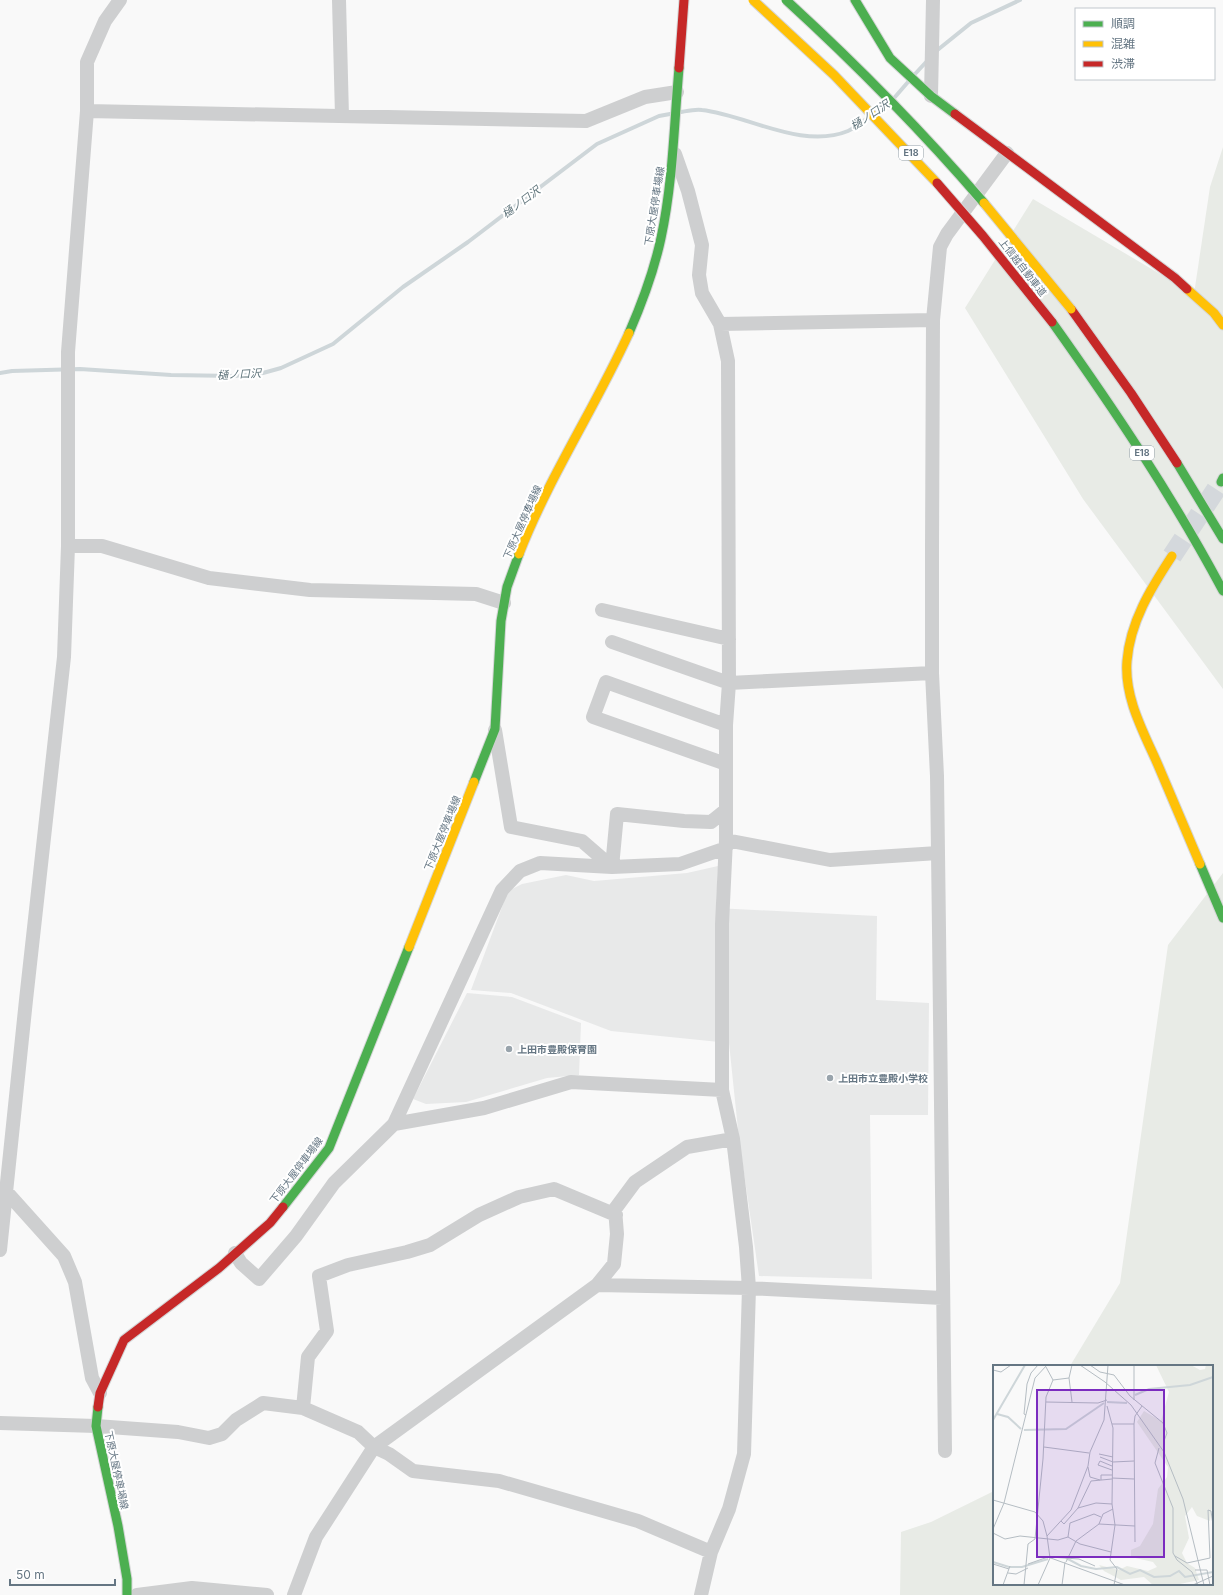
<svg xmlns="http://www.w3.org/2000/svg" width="1223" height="1595" font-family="Inter,'Noto Sans JP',sans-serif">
	<rect width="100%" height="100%" fill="#f9f9f9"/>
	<path fill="#e8e9e9" d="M 718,866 L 716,908 L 877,916 L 876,1000 L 929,1003 L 928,1115 L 870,1115 L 872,1279 L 759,1276 L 739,1139 L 729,1043 L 611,1031 L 511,993 L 471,990 L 508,891 L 522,884 L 566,875 L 594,881 L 687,873 Z
		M 467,993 L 512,997 L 581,1023 L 579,1075 L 547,1078 L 466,1102 L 426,1104 L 413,1099 Z"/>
	<path fill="#e8ebe6" d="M 1223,147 L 1223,689 L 1083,499 L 965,308 L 1033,199 L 1194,294 L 1210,187 Z
		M 1223,873 L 1223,1595 L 900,1595 L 901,1532 L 931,1522 L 992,1492 L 994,1489 L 994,1584 L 1212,1584 L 1212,1366 L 1070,1366 L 1120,1283 L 1168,945 Z"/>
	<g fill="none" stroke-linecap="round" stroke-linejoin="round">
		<path stroke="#ced6d9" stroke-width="4" d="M 935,52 L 971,23 L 1020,0
			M 915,74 L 928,60
			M 895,97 L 908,82
			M 681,112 C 687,111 695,109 702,110 C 747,115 802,150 848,131 C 855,128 862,122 868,118
			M 0,373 L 12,371 L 80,369 L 171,375 L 235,376 L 263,373 L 281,368 L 333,344 L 403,287 L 468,242 L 597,144 L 659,116 L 670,114"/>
		<path stroke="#d4d8dc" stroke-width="20" stroke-dasharray="20 10" stroke-linecap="butt" d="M 1172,556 L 1221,482"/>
		<defs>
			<path id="fast" d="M 855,0 L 890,58 L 931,96 L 955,114
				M 1052,322 C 1114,409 1173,497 1223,591
				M 629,333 C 642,303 654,271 661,238 C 673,182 674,125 679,68
				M 1177,463 L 1223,539
				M 1221,482 L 1223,478
				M 474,782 L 495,729 L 501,621 L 507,587 L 519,554
				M 1200,864 L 1223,918
				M 283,1207 L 329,1148 L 409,947
				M 98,1407 L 96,1426 L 118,1526 L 127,1579 L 127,1595"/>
			<path id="slow" d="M 1187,289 L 1214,313 L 1223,325
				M 519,554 C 549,477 595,408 629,333
				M 1172,556 C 1151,588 1130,622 1127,661 C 1124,698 1144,733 1158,765 C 1172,798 1186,831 1200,864
				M 409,947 L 474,782"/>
			<path id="jam" d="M 679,68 L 684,0
				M 955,114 L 1175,278 L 1187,289
				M 1071,309 L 1131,393 L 1177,463
				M 98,1407 L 100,1393 L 124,1340 L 219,1268 L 270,1223 L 283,1207"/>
		</defs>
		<use href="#fast" stroke="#d5d6d7" stroke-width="11"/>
		<use href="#slow" stroke="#d5d6d7" stroke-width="11"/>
		<use href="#jam" stroke="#d5d6d7" stroke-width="11"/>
		<path stroke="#cecfd0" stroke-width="14" d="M 339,0 L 342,116
			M 931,96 L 933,0
			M 87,111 L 586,121 L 645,97 L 677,92
			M 675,154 L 688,191 L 702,245 L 699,275 L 702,293 L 720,324 L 728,361 L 729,683 L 726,725 L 726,840 L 722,924 L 722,1090 L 733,1139 L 746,1247 L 749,1288 L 744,1454 L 729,1509 L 711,1552 L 701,1595
			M 720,324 L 933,320
			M 68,546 L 102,546 L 209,578 L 310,590 L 476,594 L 504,603
			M 602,610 L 729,639
			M 612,642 L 729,683 L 932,673
			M 495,730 L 511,827 L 582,841 L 612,867
			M 726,764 L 593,717 L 606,682 L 726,725
			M 726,840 L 830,860 L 938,853
			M 612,867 L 617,814 L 684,821 L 711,822 L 726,810
			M 394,1124 L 502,890 L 520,871 L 540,863 L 612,867 L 680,864 L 726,848
			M 3,1188 L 64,1256 L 75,1282 L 92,1378 L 100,1393
			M 616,1215 L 554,1189 L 519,1197 L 479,1215 L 430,1245 L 407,1252 L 348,1265 L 319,1276 L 327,1331 L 308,1357 L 303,1408 L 358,1432 L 374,1447 L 389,1454 L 413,1471 L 499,1481 L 638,1521 L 711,1552
			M 0,1250 L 26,1000 L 64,657 L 68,546 L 68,352 L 87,111 L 87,62 L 105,21 L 120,0
			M 235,1253 L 241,1263 L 259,1279 L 296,1236 L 334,1183 L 394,1124 L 484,1108 L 571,1082 L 722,1090
			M 597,1285 L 749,1288 L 942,1298
			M 0,1423 L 96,1426 L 178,1432 L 209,1438 L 222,1434 L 236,1420 L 263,1403 L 303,1408
			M 945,1451 L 939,930 L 937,776 L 932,673 L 932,550 L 933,320 L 940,247 L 947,234 L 1007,153
			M 137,1595 L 192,1588 L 267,1595
			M 294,1595 L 316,1537 L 374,1447 L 597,1285 L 614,1264 L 617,1234 L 615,1209 L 635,1182 L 687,1147 L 733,1139"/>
		<use href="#fast" stroke="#4caf50" stroke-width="9"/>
		<use href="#slow" stroke="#ffc107" stroke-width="9"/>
		<use href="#jam" stroke="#c62828" stroke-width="9"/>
		<defs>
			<path id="fast-bridge" d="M 786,0 C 856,64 922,131 984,203"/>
			<path id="slow-bridge" d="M 753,0 L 834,75 L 937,183
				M 984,203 L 1071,309"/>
			<path id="jam-bridge" d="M 937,183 L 983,236 L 1052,322"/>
		</defs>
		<use href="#fast-bridge" stroke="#d5d6d6" stroke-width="11" stroke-linecap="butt"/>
		<use href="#slow-bridge" stroke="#d5d6d6" stroke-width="11" stroke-linecap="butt"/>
		<use href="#jam-bridge" stroke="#d5d6d6" stroke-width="11" stroke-linecap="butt"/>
		<use href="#fast-bridge" stroke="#4caf50" stroke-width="9"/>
		<use href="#slow-bridge" stroke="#ffc107" stroke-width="9"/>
		<use href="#jam-bridge" stroke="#c62828" stroke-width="9"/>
	</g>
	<g fill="#99a4ac" stroke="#fff" stroke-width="1.5">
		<circle cx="509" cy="1049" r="4"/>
		<circle cx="830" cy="1078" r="4"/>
	</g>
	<g text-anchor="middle" stroke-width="4" stroke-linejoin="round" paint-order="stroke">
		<g fill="#fff" stroke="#939fa8" stroke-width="1">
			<rect x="899" y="146" width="24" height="14" rx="3"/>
			<rect x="1130" y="446" width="24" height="14" rx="3"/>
		</g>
		<g font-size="9" font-weight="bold" fill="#657683">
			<text x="911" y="156">E18</text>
			<text x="1142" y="456">E18</text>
		</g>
		<g font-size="10" fill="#657683" stroke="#fff">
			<text transform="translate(654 206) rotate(-81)" y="4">下原大屋停車場線</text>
			<text transform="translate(1023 267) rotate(52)" y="4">上信越自動車道</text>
			<text transform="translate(522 522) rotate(-66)" y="4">下原大屋停車場線</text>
			<text transform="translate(442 833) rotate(-68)" y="4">下原大屋停車場線</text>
			<text transform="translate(296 1170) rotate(-53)" y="4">下原大屋停車場線</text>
			<text transform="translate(117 1470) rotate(78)" y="4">下原大屋停車場線</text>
		</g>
		<g font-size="10" font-weight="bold" fill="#657683" stroke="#fff" text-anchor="start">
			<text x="517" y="1053">上田市豊殿保育園</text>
			<text x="838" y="1082">上田市立豊殿小学校</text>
		</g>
		<g font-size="11" font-style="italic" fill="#60757c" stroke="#fff">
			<text transform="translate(870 115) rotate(-34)" y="4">樋ノ口沢</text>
			<text transform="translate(521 202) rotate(-37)" y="4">樋ノ口沢</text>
			<text transform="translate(239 374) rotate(-3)" y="4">樋ノ口沢</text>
		</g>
	</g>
	<g transform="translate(993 1365)">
		<rect width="220" height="220" fill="#f9f9f9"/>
		<path d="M 163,0 L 198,0 L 207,5 L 212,4 L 213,0 L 220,0 L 220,136 L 217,156 L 204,151 L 199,142 L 192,151 L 196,173 L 189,188 L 194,198 L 202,203 L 206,215 L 182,220 L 160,220 L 151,212 L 128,215 L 111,206 L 106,200 L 126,205 L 134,201 L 155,206 L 164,202 L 160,197 L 138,192 L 138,185 L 147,181 L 160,159 L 165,124 L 174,112 L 175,102 L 144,57 L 151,46 L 168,56 L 176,27 Z" fill="#e8ebe6"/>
		<path fill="none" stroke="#ced6d9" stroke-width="2" d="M 142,30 L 156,24 L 197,20 L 220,12M 114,37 L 134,38M 4,49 L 15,52 L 28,64M 0,55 L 32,0M 31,65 L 73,64 L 111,38M 73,193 L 88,201 L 103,204 L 124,202 L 137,209 L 147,205 L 161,212 L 177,211 L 186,206 L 192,212 L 220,207M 0,197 L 16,202 L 29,202 L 55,194"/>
		<path fill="none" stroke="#b5bdc3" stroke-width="1" d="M 79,0 L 76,13 L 79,37M 87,0 L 112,17 L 138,40 L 171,87 L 190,134 L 211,220M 97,0 L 107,7 L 121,10 L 137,31 L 170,58 L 174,68 L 171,76M 141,0 L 141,35M 53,2 L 60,15M 0,5 L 8,7 L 18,0M 53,37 L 105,38 L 114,35M 114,41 L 120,63 L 119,139 L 122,160 L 117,195 L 124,204 L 121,220M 33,50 L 31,49 L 34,19 L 38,8 L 45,0M 119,59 L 141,59M 51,82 L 96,88M 166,83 L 162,98 L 180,143 L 180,188 L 184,195 L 199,207 L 205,220M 106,89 L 120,92M 107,92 L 120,97 L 141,96M 95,102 L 97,112 L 107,115M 119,105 L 105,100 L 107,96 L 119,101M 119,113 L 141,114M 108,115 L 108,110 L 119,110M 0,135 L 42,147 L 50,156 L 54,171M 85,143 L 98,116 L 119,114M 108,152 L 101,149 L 77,158 L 75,172 L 87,179 L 118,187M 68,156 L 71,159 L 85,143 L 103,138 L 119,139M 106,159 L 142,161M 0,164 L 11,138 L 42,13 L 54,0M 0,168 L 12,174 L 27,171 L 65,175 L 75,172M 142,177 L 141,59 L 142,51 L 149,41M 182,191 L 194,198 L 217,193 L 215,145 L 218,146 L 220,160M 57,192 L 86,194 L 102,201M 73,197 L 83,176 L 106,159 L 110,149 L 120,144M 0,199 L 16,204M 35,199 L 55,192 L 132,220M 202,205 L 214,205 L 217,220M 15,208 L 23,209 L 35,203M 10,220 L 17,201M 31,220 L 35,179 L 42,174 L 50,94 L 53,32 L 60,15 L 76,13M 45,220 L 57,193 L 54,171 L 78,145 L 95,101 L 97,87 L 111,55 L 115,0M 69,220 L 72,197M 200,220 L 220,211"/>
		<path fill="#7b2cbf" fill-opacity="0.15" stroke="#7b2cbf" stroke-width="2" d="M 44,25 L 171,25 L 171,192 L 44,192 Z"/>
		<rect width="220" height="220" fill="none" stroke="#657683" stroke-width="2"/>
	</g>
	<rect x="1075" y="8" width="140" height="72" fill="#ffffff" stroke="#c1c8cd"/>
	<rect x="1083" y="21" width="20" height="6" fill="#4caf50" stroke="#c1c8cd"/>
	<text x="1111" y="28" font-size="12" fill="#657683">順調</text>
	<rect x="1083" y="41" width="20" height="6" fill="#ffc107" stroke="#c1c8cd"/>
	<text x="1111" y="48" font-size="12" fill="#657683">混雑</text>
	<rect x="1083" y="61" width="20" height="6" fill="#c62828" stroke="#c1c8cd"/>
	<text x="1111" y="68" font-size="12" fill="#657683">渋滞</text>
	<path d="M10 1579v6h105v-6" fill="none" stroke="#657683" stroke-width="2"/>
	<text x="16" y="1579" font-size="12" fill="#657683" stroke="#ffffff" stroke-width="3" paint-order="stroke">50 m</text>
</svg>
